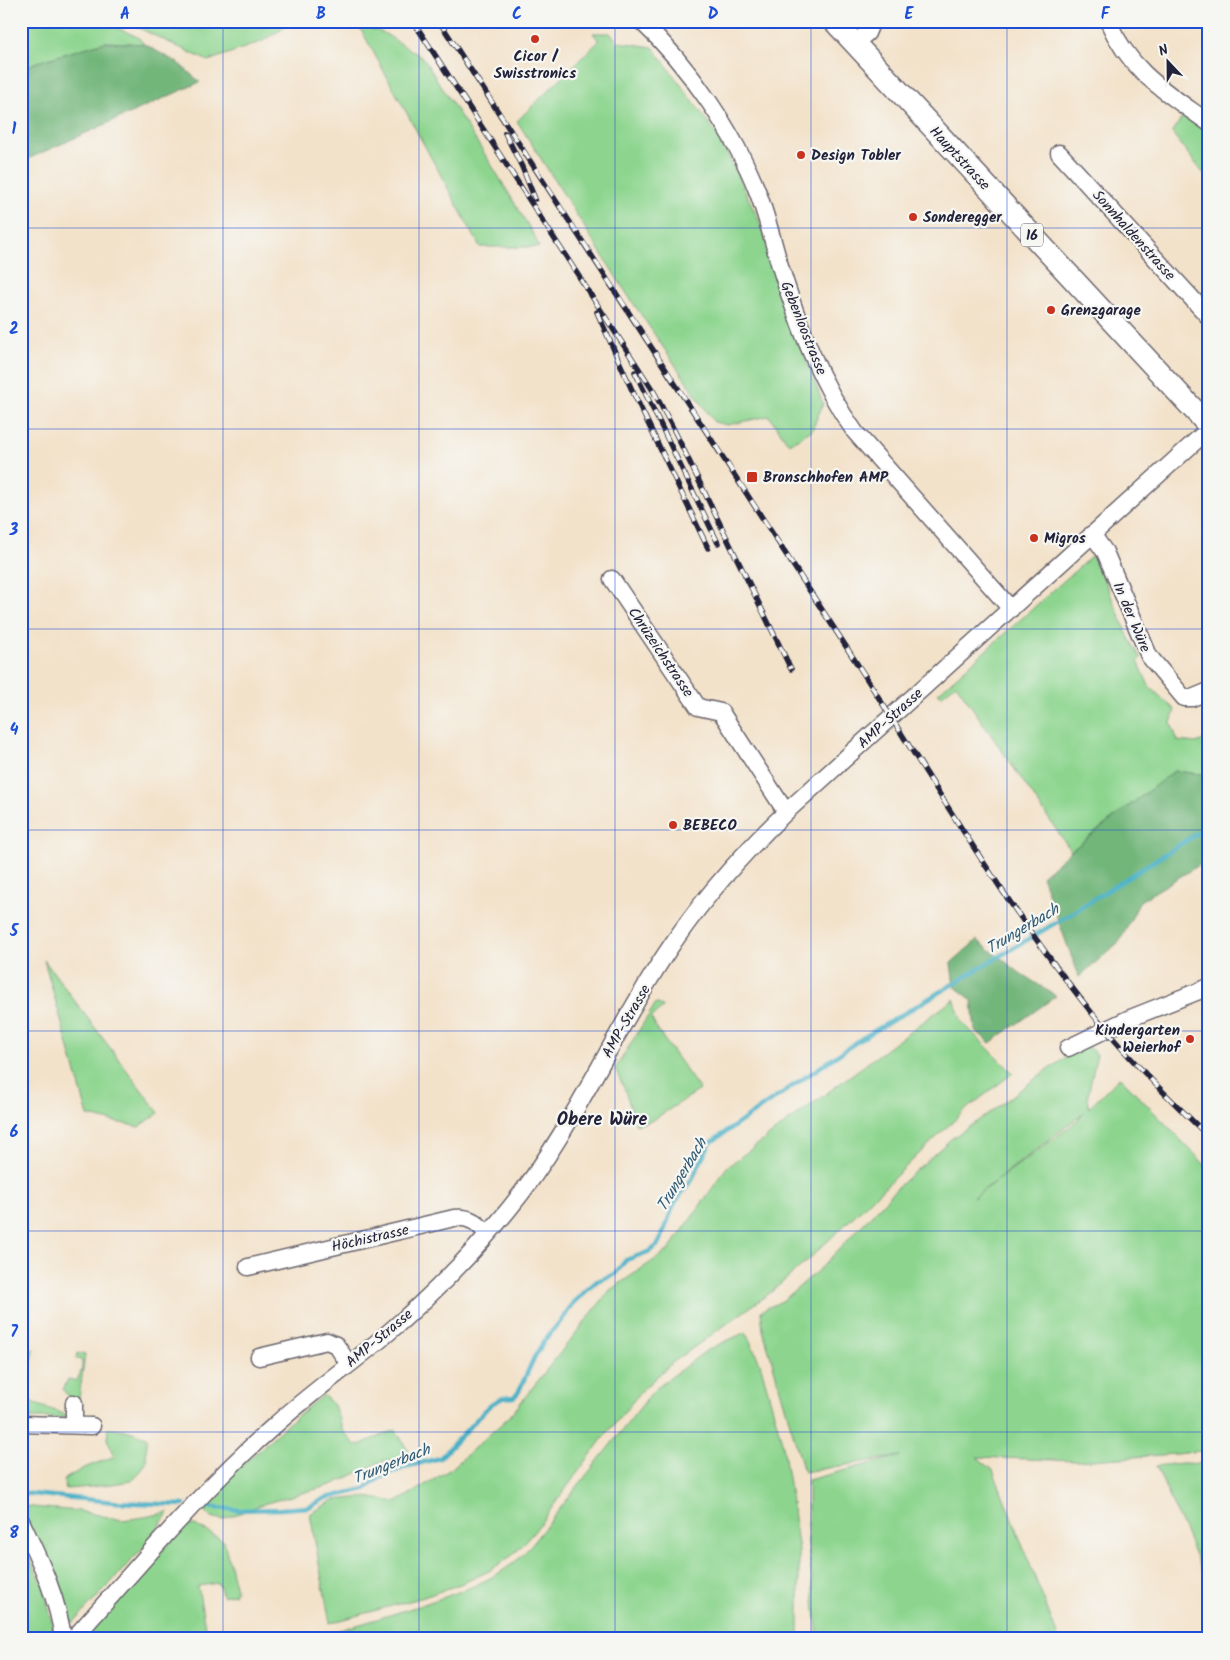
<svg xmlns="http://www.w3.org/2000/svg" width="1230" height="1660" font-family="Kalam,sans-serif">
	<rect width="100%" height="100%" fill="#f6f6f2"/>
	<filter id="ink" filterUnits="userSpaceOnUse"><feTurbulence type="fractalNoise" baseFrequency=".02" numOctaves="2"/><feDisplacementMap in="SourceGraphic" scale="10" xChannelSelector="R" yChannelSelector="G"/><feConvolveMatrix kernelMatrix="1 2 1 2 8 2 1 2 1" color-interpolation-filters="sRGB"/></filter>
	<filter id="wash" filterUnits="userSpaceOnUse"><feTurbulence type="fractalNoise" baseFrequency=".0096" numOctaves="4" result="noise"/><feDisplacementMap in="SourceGraphic" scale="20" xChannelSelector="R" yChannelSelector="G"/><feGaussianBlur stdDeviation="1.12" result="paint"/><feColorMatrix in="noise" values="0 0 0 0 0 0 0 0 0 0 0 0 0 0 0 0 0 1.4 0 .05"/><feComposite in="paint" operator="in"/></filter>
	<g filter="url(#wash)">
		<rect width="100%" height="100%" fill="#f3e2ca"/>
		<path fill="#8dd58f" stroke="#587c65" fill-rule="evenodd" d="M 21,21 L 102,21 L 138,37 L 144,44 L 105,42 L 34,63 L 21,72 Z
			M 124,21 L 295,21 L 261,42 L 208,61 Z
			M 358,24 L 384,33 L 423,58 L 491,164 L 535,237 L 539,247 L 480,247 Z
			M 593,33 L 610,33 L 618,42 L 653,47 L 719,137 L 759,220 L 798,337 L 823,404 L 812,430 L 789,444 L 769,416 L 727,425 L 714,422 L 627,294 L 517,121 L 599,41 Z
			M 1188,108 L 1209,126 L 1209,170 L 1203,173 L 1172,133 Z
			M 1095,553 L 1099,556 L 1104,565 L 1100,570 L 1129,638 L 1141,658 L 1138,661 L 1149,686 L 1175,710 L 1171,723 L 1178,741 L 1196,743 L 1209,738 L 1209,775 L 1174,771 L 1071,851 L 956,684 L 941,696 L 938,693 Z
			M 44,960 L 159,1113 L 139,1127 L 88,1116 Z
			M 954,999 L 962,1022 L 1013,1073 L 964,1111 L 806,1262 L 770,1293 L 672,1363 L 643,1389 L 603,1438 L 534,1532 L 514,1554 L 489,1571 L 463,1583 L 424,1597 L 330,1623 L 310,1514 L 334,1500 L 365,1497 L 397,1502 L 451,1469 L 510,1416 L 610,1290 L 669,1250 L 727,1167 Z
			M 656,1003 L 664,1007 L 651,1018 L 658,1031 L 700,1090 L 651,1121 L 636,1125 L 625,1090 L 615,1069 Z
			M 1085,1045 L 1097,1054 L 1088,1095 L 1089,1108 L 1120,1077 L 1209,1169 L 1209,1450 L 1176,1454 L 1077,1461 L 977,1457 L 993,1470 L 1059,1639 L 818,1639 L 808,1543 L 808,1480 L 900,1456 L 804,1472 L 763,1330 L 761,1311 L 784,1300 L 823,1266 L 902,1183 L 952,1138 L 991,1112 L 1044,1072 ZM 1085,1112 L 1072,1125 L 973,1198 Z
			M 746,1332 L 760,1363 L 783,1445 L 799,1551 L 799,1639 L 308,1639 C 345,1629 381,1618 418,1606 C 456,1593 492,1583 523,1555 L 654,1390 L 707,1350 Z
			M 33,1349 L 35,1350 L 27,1374 L 22,1371 L 21,1373 L 21,1361 Z
			M 77,1353 L 85,1355 L 79,1398 L 70,1398 L 63,1390 L 68,1379 L 77,1381 L 82,1368 L 82,1361 L 76,1358 Z
			M 323,1395 L 334,1405 L 343,1431 L 356,1446 L 396,1430 L 410,1454 L 395,1462 L 383,1461 L 334,1484 L 263,1504 L 222,1520 L 209,1516 L 199,1504 L 292,1420 Z
			M 21,1397 C 27,1399 31,1401 36,1404 C 46,1409 58,1410 67,1416 L 67,1418 L 21,1418 Z
			M 108,1428 L 126,1430 L 147,1437 L 146,1463 L 140,1473 L 132,1481 L 91,1487 L 66,1489 L 63,1480 L 84,1468 L 115,1456 L 107,1439 Z
			M 1182,1463 L 1209,1464 L 1209,1587 L 1156,1466 Z
			M 21,1506 L 79,1511 L 122,1520 L 145,1517 L 169,1512 L 145,1546 L 74,1622 L 68,1620 L 64,1614 Z
			M 195,1525 L 224,1541 L 236,1590 L 234,1594 L 223,1596 L 218,1583 L 198,1586 L 207,1639 L 87,1639 L 89,1633 L 184,1526 Z
			M 21,1543 L 43,1584 L 56,1639 L 21,1639 Z"/>
		<path fill="#72b67a" stroke="#4a6c5a" d="M 105,42 L 144,44 L 178,63 L 200,82 L 21,162 L 21,72 L 34,63 Z
			M 1174,771 L 1209,775 L 1209,859 L 1140,901 L 1120,941 L 1079,977 L 1042,876 L 1071,851 Z
			M 977,940 L 1020,973 L 1056,996 L 990,1043 L 975,1030 L 972,1000 L 954,986 L 951,963 Z"/>
		<g fill="none" stroke-linecap="round" stroke-linejoin="round">
			<path stroke="#48b1c7" stroke-width="4.5" d="M 21,1493 L 114,1502 L 184,1505
				M 206,1507 L 239,1510 L 281,1509 L 309,1507 L 326,1498 L 365,1489 L 378,1479 L 388,1474 L 409,1466 L 440,1458 L 491,1404 L 503,1398 L 514,1397 L 518,1393 L 534,1358 L 544,1341 L 564,1317 L 572,1304 L 597,1281 L 615,1274 L 626,1260 L 648,1252 L 657,1246 L 662,1236 L 674,1204 L 692,1179 L 710,1143 L 861,1039 L 1072,913 L 1209,826"/>
		</g>
	</g>
	<g filter="url(#ink)">
		<g fill="none" stroke-linecap="round" stroke-linejoin="round">
			<defs>
				<path id="minor" d="M 641,21 C 688,65 735,133 758,193 C 767,217 773,242 780,266 C 798,323 819,382 855,432 L 1011,609
					M 1108,21 C 1130,72 1166,92 1209,123
					M 854,44 L 867,33 L 872,21
					M 1059,153 L 1209,317
					M 1092,534 L 1105,552 L 1149,656 L 1184,698 L 1192,698 L 1209,691
					M 612,579 L 698,707 L 721,712 L 786,812
					M 1068,1048 L 1128,1019 L 1209,987
					M 248,1267 L 454,1218 C 470,1216 477,1223 488,1234
					M 259,1357 L 327,1341 L 336,1345 L 349,1364
					M 74,1403 L 74,1425
					M 21,1424 L 92,1426
					M 21,1521 C 39,1559 58,1597 63,1639
					M 73,1639 C 138,1567 201,1490 274,1426 C 308,1395 346,1368 381,1339 C 427,1300 471,1256 509,1209 C 572,1132 610,1038 665,955 C 699,903 741,855 786,812 L 1209,429"/>
				<path id="major" d="M 834,21 L 1209,426"/>
			</defs>
			<use href="#minor" stroke="#6b656d" stroke-width="19"/>
			<use href="#major" stroke="#6b656d" stroke-width="24"/>
			<use href="#minor" stroke="#fff" stroke-width="16"/>
			<use href="#major" stroke="#fff" stroke-width="21"/>
			<defs>
				<path id="rail" d="M 413,21 L 654,392 L 673,428 L 791,669
					M 439,21 C 575,229 710,437 845,645 C 929,774 1006,910 1105,1029 C 1137,1067 1173,1102 1209,1137
					M 505,133 L 522,167 L 535,199
					M 597,312 L 632,390 L 708,548
					M 635,372 L 718,543"/>
			</defs>
			<use href="#rail" stroke="#22223b" stroke-width="5.5"/>
			<use href="#rail" stroke="#f6f6f2" stroke-width="4" stroke-dasharray="11" stroke-linecap="butt"/>
		</g>
	</g>
	<path fill="none" stroke="#1d4ed8" stroke-width="1" stroke-opacity="0.55" d="M 223,21 L 223,1639M 419,21 L 419,1639M 615,21 L 615,1639M 811,21 L 811,1639M 1007,21 L 1007,1639M 21,228 L 1209,228M 21,429 L 1209,429M 21,629 L 1209,629M 21,830 L 1209,830M 21,1031 L 1209,1031M 21,1231 L 1209,1231M 21,1432 L 1209,1432"/>
	<g fill="#c8321e" stroke="#f6f6f2" stroke-width="2">
		<circle cx="535" cy="39" r="5"/>
		<circle cx="801" cy="155" r="5"/>
		<circle cx="913" cy="217" r="5"/>
		<circle cx="1051" cy="310" r="5"/>
		<rect x="746" y="471" width="12" height="12" rx="2.5"/>
		<circle cx="1034" cy="538" r="5"/>
		<circle cx="673" cy="825" r="5"/>
		<circle cx="1190" cy="1039" r="5"/>
	</g>
	<g text-anchor="middle" stroke-width="4.5" stroke-linejoin="round" paint-order="stroke">
		<rect fill="#f6f6f2" stroke="#626272" stroke-width="1" x="1021" y="223.5" width="22" height="23" rx="4"/>
		<g font-size="14" font-weight="bold" fill="#22223b">
			<text x="1032" y="240">16</text>
		</g>
		<g font-size="15" font-weight="bold" fill="#22223b" stroke="#f6f6f2" text-anchor="start">
			<text x="535" y="61" text-anchor="middle">Cicor /<tspan x="535" dy="17">Swisstronics</tspan></text>
			<text x="811" y="160">Design Tobler</text>
			<text x="923" y="222">Sonderegger</text>
			<text x="1061" y="315">Grenzgarage</text>
			<text x="763" y="482">Bronschhofen AMP</text>
			<text x="1044" y="543">Migros</text>
			<text x="683" y="830">BEBECO</text>
			<text x="1180" y="1035" text-anchor="end">Kindergarten<tspan x="1180" dy="17">Weierhof</tspan></text>
		</g>
		<g font-size="15" fill="#22223b" stroke="#f6f6f2">
			<text transform="translate(960 158) rotate(47)" y="5">Hauptstrasse</text>
			<text transform="translate(1134 235) rotate(48)" y="5">Sonnhaldenstrasse</text>
			<text transform="translate(804 328) rotate(68)" y="5">Gebenloostrasse</text>
			<text transform="translate(1132 617) rotate(67)" y="5">In der Würe</text>
			<text transform="translate(661 652) rotate(56)" y="5">Chrüzeichstrasse</text>
			<text transform="translate(890 718) rotate(-42)" y="5">AMP-Strasse</text>
			<text transform="translate(626 1021) rotate(-60)" y="5">AMP-Strasse</text>
			<text transform="translate(370 1238) rotate(-13)" y="5">Höchistrasse</text>
			<text transform="translate(379 1338) rotate(-40)" y="5">AMP-Strasse</text>
		</g>
		<g font-size="16" font-style="italic" fill="#315b73" stroke="#f6f6f2">
			<text transform="translate(1022 928) rotate(-31)" y="6">Trungerbach</text>
			<text transform="translate(681 1174) rotate(-59)" y="6">Trungerbach</text>
			<text transform="translate(391 1463) rotate(-22)" y="6">Trungerbach</text>
		</g>
		<g font-size="18" font-weight="bold" fill="#22223b" stroke="#f6f6f2">
			<text x="602" y="1125">Obere Würe</text>
		</g>
	</g>
	<rect width="1230" height="1660" fill="none" stroke="#f6f6f2" stroke-width="55"/>
	<g transform="translate(1168 62) rotate(338)" stroke="#f6f6f2" stroke-width="4" paint-order="stroke">
	<path d="M0-4L9 19L0 12L-9 19Z" fill="#22223b"/>
	<text y="-8" font-size="14" font-weight="bold" text-anchor="middle" fill="#22223b">N</text>
	</g>
	<rect x="28" y="28" width="1174" height="1604" fill="none" stroke="#1d4ed8" stroke-width="2"/>
	<g font-size="16" text-anchor="middle" font-weight="bold" fill="#1d4ed8">
		<text x="125" y="19">A</text>
		<text x="321" y="19">B</text>
		<text x="517" y="19">C</text>
		<text x="713" y="19">D</text>
		<text x="909" y="19">E</text>
		<text x="1105" y="19">F</text>
		<text x="14" y="134">1</text>
		<text x="14" y="334">2</text>
		<text x="14" y="535">3</text>
		<text x="14" y="735">4</text>
		<text x="14" y="936">5</text>
		<text x="14" y="1137">6</text>
		<text x="14" y="1337">7</text>
		<text x="14" y="1538">8</text>
	</g>
</svg>
